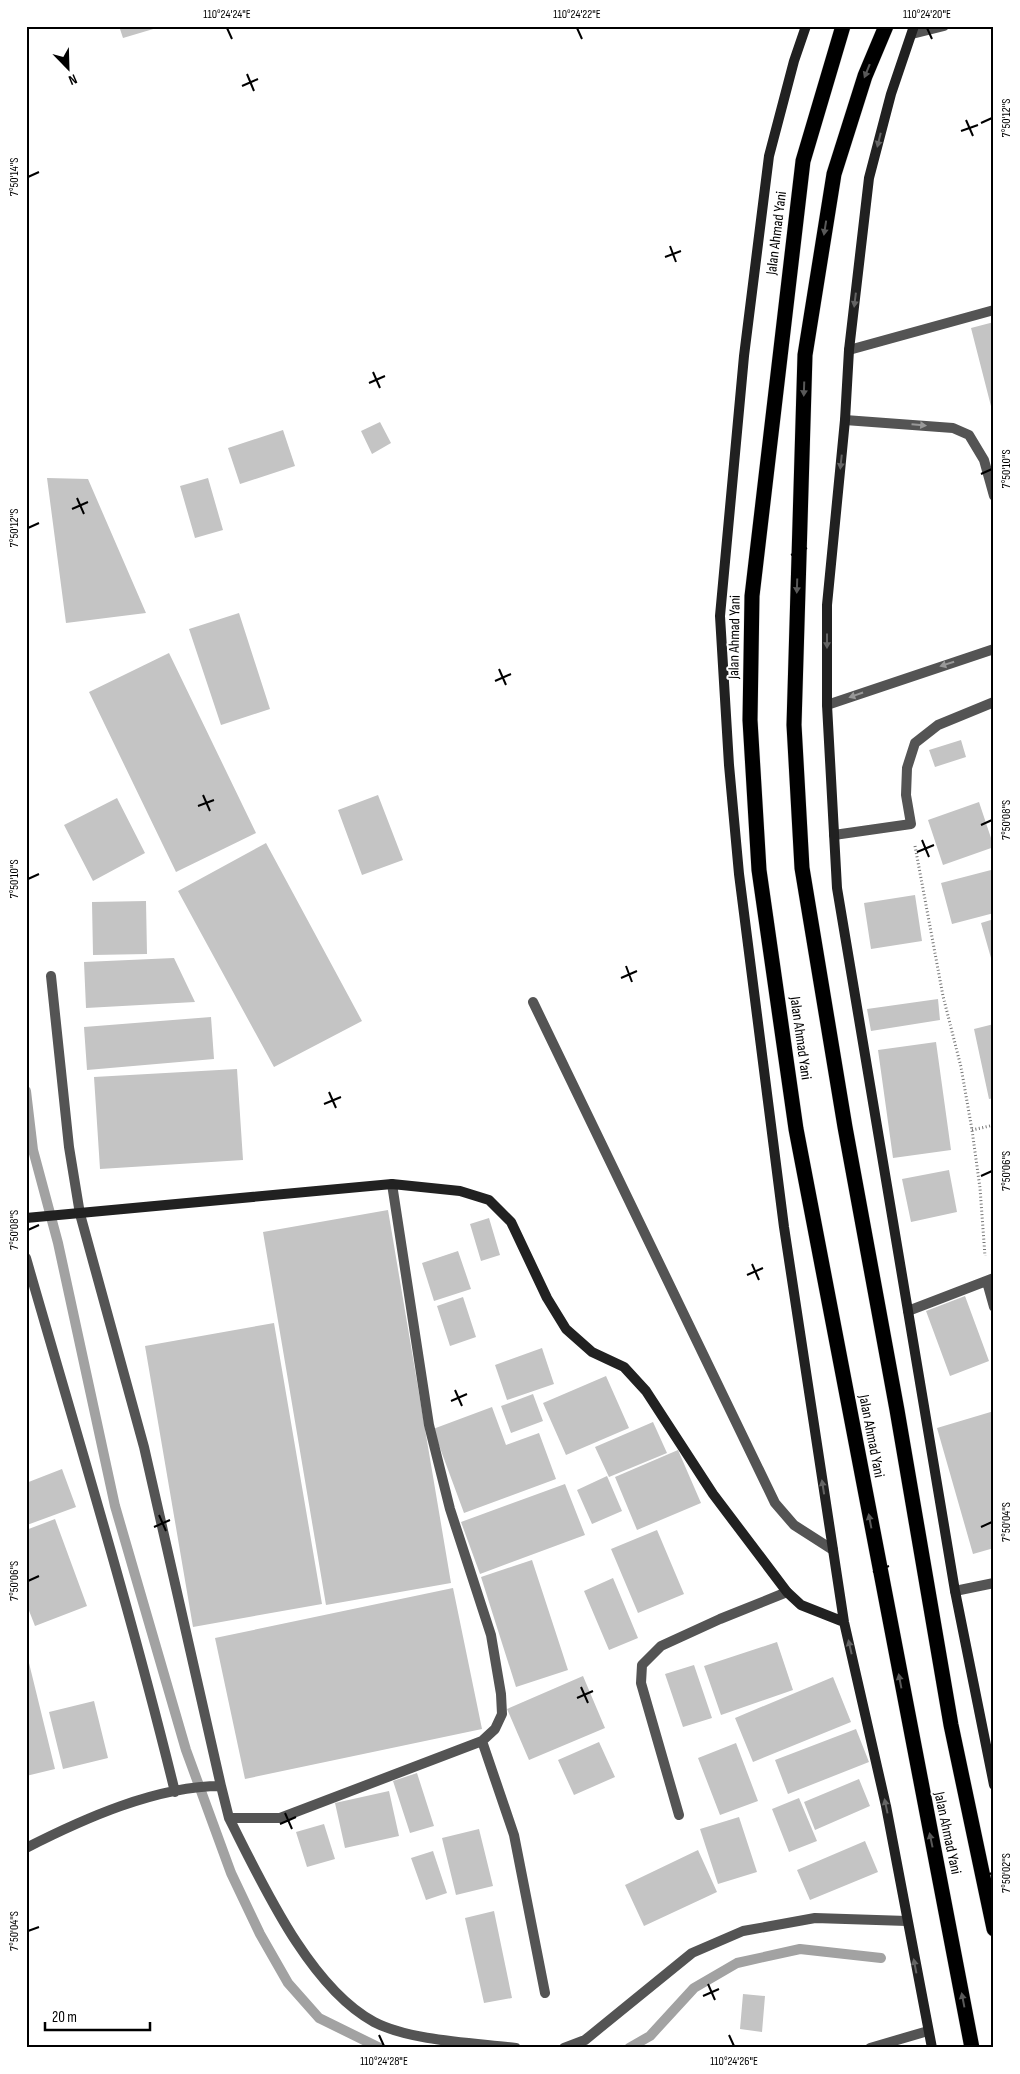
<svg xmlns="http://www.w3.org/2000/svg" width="1020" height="2074" font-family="'Sofia Sans Condensed',sans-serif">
	<rect width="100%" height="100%" fill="#fff"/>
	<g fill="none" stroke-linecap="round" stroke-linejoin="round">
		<path stroke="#a2a2a2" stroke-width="10" d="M 26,1091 L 33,1150 L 58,1243 L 115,1506 L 186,1750 L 231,1873 L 260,1934 L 288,1983 L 319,2018 L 380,2048
			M 629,2048 L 650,2036 L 694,1988 L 737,1963 L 800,1949 L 881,1958"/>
	</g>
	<path fill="#c4c4c4" d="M 119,26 L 160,26 L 160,27 L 123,38 Z
		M 994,322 L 994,414 L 993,414 L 971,328 Z
		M 380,422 L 391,443 L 372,454 L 361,431 Z
		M 283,430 L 295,466 L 240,484 L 228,448 Z
		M 47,478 L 88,479 L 146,613 L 66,623 Z
		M 208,478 L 223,530 L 195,538 L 180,486 Z
		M 239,613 L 270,709 L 221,725 L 189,629 Z
		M 169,653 L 256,833 L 176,872 L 89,692 Z
		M 961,740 L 966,757 L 935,767 L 929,750 Z
		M 378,795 L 403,860 L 362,875 L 338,810 Z
		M 117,798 L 145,853 L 93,881 L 64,825 Z
		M 979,802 L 994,847 L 943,865 L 928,820 Z
		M 266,843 L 362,1021 L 274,1067 L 178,891 Z
		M 991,870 L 994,882 L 994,913 L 952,924 L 941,883 Z
		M 915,895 L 922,941 L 871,949 L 864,903 Z
		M 146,901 L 147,954 L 93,955 L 92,902 Z
		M 994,919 L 994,965 L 993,965 L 981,923 Z
		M 174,958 L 195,1002 L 86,1008 L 84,962 Z
		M 938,999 L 940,1020 L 871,1031 L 867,1009 Z
		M 211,1017 L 214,1059 L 87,1070 L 84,1027 Z
		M 994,1024 L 994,1098 L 989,1099 L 974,1029 Z
		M 936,1042 L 951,1150 L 893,1158 L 878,1050 Z
		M 237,1069 L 243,1160 L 100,1169 L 94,1077 Z
		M 949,1170 L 957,1212 L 911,1222 L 902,1179 Z
		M 388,1210 L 451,1583 L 326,1605 L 263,1232 Z
		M 489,1218 L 500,1255 L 481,1261 L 470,1224 Z
		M 458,1251 L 471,1289 L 434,1301 L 422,1263 Z
		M 965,1296 L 989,1361 L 950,1376 L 926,1311 Z
		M 463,1297 L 476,1337 L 450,1346 L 437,1306 Z
		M 274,1323 L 322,1604 L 193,1627 L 145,1346 Z
		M 542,1348 L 554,1384 L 507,1400 L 495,1365 Z
		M 606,1376 L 629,1428 L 566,1455 L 543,1403 Z
		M 533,1394 L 543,1421 L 511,1433 L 501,1406 Z
		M 492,1407 L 506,1445 L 539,1433 L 556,1479 L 464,1513 L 433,1429 Z
		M 994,1411 L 994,1548 L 973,1554 L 937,1428 Z
		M 653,1422 L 667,1453 L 609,1477 L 595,1447 Z
		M 678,1450 L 701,1503 L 637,1530 L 615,1477 Z
		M 62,1469 L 76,1507 L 27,1525 L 26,1483 Z
		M 607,1476 L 622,1511 L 592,1524 L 577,1490 Z
		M 565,1484 L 585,1535 L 480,1574 L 461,1522 Z
		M 55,1519 L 87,1606 L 35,1626 L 26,1603 L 26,1530 Z
		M 657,1530 L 684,1594 L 638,1613 L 611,1549 Z
		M 532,1560 L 568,1670 L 516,1687 L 481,1577 Z
		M 613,1578 L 638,1638 L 609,1650 L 584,1591 Z
		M 453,1588 L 482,1729 L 245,1779 L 215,1638 Z
		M 777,1642 L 793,1690 L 721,1715 L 704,1666 Z
		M 29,1663 L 55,1769 L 26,1776 L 26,1664 Z
		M 694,1665 L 712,1718 L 683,1727 L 665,1674 Z
		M 583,1676 L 605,1728 L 529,1760 L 507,1709 Z
		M 833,1677 L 851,1722 L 753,1762 L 735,1718 Z
		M 94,1701 L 108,1758 L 63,1769 L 49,1712 Z
		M 856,1729 L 869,1762 L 788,1794 L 775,1760 Z
		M 599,1742 L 615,1777 L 574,1795 L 558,1760 Z
		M 736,1743 L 758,1801 L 720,1815 L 698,1758 Z
		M 417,1773 L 434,1826 L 410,1833 L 393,1781 Z
		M 859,1779 L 870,1806 L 815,1830 L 804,1802 Z
		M 389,1791 L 399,1836 L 345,1848 L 335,1803 Z
		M 799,1798 L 817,1841 L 789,1852 L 772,1809 Z
		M 739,1817 L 757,1872 L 718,1884 L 700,1829 Z
		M 324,1824 L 335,1859 L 307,1867 L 296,1832 Z
		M 479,1829 L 493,1886 L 456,1895 L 442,1838 Z
		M 865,1841 L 878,1872 L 810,1900 L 797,1870 Z
		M 698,1850 L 717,1892 L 644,1926 L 625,1885 Z
		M 433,1851 L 447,1893 L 426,1900 L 411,1858 Z
		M 494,1911 L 512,1998 L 484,2003 L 465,1918 Z
		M 743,1994 L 765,1996 L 762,2032 L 740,2029 Z"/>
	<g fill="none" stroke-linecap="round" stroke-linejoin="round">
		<defs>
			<path id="highway" d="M 843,26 L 803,161 L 752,596 L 750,720 L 759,870 L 796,1129 L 972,2048
				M 886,26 L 865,76 L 834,174 L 805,355 L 794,725 L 802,868 L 845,1127 L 897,1410 L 951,1725 L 994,1929"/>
		</defs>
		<use href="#highway" stroke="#dbdbdb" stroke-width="16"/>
		<path stroke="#767676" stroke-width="3" stroke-dasharray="1 2.5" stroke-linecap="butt" d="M 915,846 L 943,996 L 961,1067 L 972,1130 L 980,1188 L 985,1256
			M 972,1130 L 994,1125"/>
		<path stroke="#545454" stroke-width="10" d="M 912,34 L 944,26
			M 845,420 L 953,428 L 969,435 L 984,460 L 994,496
			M 827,705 L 994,649
			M 533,1002 L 775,1503 L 794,1525 L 833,1550
			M 870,2048 L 928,2031"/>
		<path stroke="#545454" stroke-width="10" d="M 849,350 L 994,310
			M 834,835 L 911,824 L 906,795 L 907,768 L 915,743 L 938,725 L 994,702
			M 51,976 L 69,1147 L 80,1214 L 144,1447 L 221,1786
			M 26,1258 C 77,1435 131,1612 175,1792
			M 987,1282 L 994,1307
			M 908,1311 L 994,1278
			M 955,1591 L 994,1583
			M 482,1741 L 514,1835 L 545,1993
			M 679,1815 L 641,1683 L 642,1665 L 661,1646 L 720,1619 L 787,1592
			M 229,1818 C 262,1883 309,1987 374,2022 C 410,2041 475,2043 516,2048
			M 26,1848 C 83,1819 156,1786 221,1786 L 229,1818 L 280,1818 L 482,1741 L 495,1729 L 502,1714 L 501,1694 L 491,1635 L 450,1509 L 429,1425 L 392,1184
			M 564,2048 L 585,2040 L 692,1953 L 743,1931 L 815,1918 L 907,1921"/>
		<path stroke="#212121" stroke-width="10" d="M 806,26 L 794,61 L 769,156 L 744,356 L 720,616 L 729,765 L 739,874 L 784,1227 L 844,1622 L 886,1806 L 932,2048
			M 914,26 L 891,94 L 869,178 L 849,350 L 845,420 L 827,605 L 827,705 L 837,888 L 955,1591 L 994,1785
			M 26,1218 L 392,1184 L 460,1191 L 489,1200 L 511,1222 L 547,1298 L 566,1329 L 592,1352 L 624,1367 L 646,1391 L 713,1494 L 787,1592 L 801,1605 L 844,1622"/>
		<use href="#highway" stroke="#000" stroke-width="15"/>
	</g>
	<defs><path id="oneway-solid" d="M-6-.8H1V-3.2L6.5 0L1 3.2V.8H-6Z" transform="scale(1.25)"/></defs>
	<g fill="#595959">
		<use href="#oneway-solid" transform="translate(867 71) rotate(112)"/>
		<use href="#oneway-solid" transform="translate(825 228) rotate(99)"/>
		<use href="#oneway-solid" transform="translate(804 389) rotate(92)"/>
		<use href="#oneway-solid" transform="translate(797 586) rotate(92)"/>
		<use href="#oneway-solid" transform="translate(870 1521) rotate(-101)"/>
		<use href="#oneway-solid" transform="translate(900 1681) rotate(-101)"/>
		<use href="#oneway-solid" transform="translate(931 1840) rotate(-102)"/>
		<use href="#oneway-solid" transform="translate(963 2000) rotate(-101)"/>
	</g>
	<g fill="#646464">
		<use href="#oneway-solid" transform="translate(879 140) rotate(104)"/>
		<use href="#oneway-solid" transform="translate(855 300) rotate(97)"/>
		<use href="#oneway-solid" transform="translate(841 462) rotate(96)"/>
		<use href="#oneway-solid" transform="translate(827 641) rotate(90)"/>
		<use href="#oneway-solid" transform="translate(823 1487) rotate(-99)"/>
		<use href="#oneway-solid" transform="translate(850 1647) rotate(-103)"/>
		<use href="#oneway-solid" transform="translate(886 1806) rotate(-102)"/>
		<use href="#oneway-solid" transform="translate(915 1966) rotate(-101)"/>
	</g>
	<g fill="#989898">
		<use href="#oneway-solid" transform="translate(919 425) rotate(5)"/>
		<use href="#oneway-solid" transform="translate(947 664) rotate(162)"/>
		<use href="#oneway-solid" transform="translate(856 695) rotate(161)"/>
	</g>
	<path fill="none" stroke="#000" stroke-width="2" d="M 227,28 L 232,39M 577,28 L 582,39M 927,28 L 932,39M 247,74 L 254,91M 242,86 L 258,79M 966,120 L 973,136M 981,123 L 992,118M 961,131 L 978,125M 28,177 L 39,172M 670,246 L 676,262M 665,257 L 681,251M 373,372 L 380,388M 369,383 L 385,376M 981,474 L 992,469M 77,498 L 84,514M 72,509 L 88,502M 28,528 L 39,523M 796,543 L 803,559M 791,555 L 807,548M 499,669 L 506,685M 495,681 L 511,674M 203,795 L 210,811M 198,806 L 214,800M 981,825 L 992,820M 922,840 L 929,857M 917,852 L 934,845M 28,879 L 39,874M 626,966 L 632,982M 621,978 L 637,971M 329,1092 L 336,1108M 324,1104 L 341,1097M 981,1176 L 992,1171M 28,1230 L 39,1225M 752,1264 L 759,1280M 747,1275 L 763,1268M 455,1390 L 462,1406M 451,1401 L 467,1394M 159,1515 L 166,1531M 154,1527 L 170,1520M 981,1527 L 992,1522M 878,1561 L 885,1577M 873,1572 L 889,1566M 28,1581 L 39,1576M 581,1687 L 588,1703M 577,1698 L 593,1691M 285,1813 L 292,1829M 280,1824 L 296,1817M 981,1878 L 992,1873M 28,1931 L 39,1927M 708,1984 L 715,2000M 703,1996 L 719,1989M 379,2035 L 384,2046M 729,2035 L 734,2046"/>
	<g text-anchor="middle" stroke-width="4" stroke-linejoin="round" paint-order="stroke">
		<g font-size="15" fill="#000" stroke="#fff">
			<text transform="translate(776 233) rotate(-83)" y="5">Jalan Ahmad Yani</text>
			<text transform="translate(734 637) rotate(-89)" y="5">Jalan Ahmad Yani</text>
			<text transform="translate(801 1038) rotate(82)" y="5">Jalan Ahmad Yani</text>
			<text transform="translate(872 1436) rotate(79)" y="5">Jalan Ahmad Yani</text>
			<text transform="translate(948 1833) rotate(78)" y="5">Jalan Ahmad Yani</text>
		</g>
	</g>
	<rect width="1020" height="2074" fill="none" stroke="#ffffff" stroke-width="55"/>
	<g transform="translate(68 68) rotate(157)" stroke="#ffffff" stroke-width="4" paint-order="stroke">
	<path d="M0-4L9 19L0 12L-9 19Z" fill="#000000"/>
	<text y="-8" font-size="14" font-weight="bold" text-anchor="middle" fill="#000000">N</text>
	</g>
	<path d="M45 2022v8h105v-8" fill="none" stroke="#000000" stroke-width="2.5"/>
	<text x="52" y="2022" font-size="15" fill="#000000" stroke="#ffffff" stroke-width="4" paint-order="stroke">20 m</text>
	<rect x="28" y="28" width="964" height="2018" fill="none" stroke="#000" stroke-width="2"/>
	<g font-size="12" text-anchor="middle" fill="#000">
		<text x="227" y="18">110°24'24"E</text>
		<text x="577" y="18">110°24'22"E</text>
		<text x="927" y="18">110°24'20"E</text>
		<text transform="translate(1006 118) rotate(-90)" y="4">7°50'12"S</text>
		<text transform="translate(14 177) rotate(-90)" y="4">7°50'14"S</text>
		<text transform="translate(1006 469) rotate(-90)" y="4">7°50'10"S</text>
		<text transform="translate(14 528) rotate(-90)" y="4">7°50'12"S</text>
		<text transform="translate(1006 820) rotate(-90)" y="4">7°50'08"S</text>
		<text transform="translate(14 879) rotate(-90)" y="4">7°50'10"S</text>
		<text transform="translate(1006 1171) rotate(-90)" y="4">7°50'06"S</text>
		<text transform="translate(14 1230) rotate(-90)" y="4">7°50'08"S</text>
		<text transform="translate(1006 1522) rotate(-90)" y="4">7°50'04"S</text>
		<text transform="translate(14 1581) rotate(-90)" y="4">7°50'06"S</text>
		<text transform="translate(1006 1873) rotate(-90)" y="4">7°50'02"S</text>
		<text transform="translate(14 1931) rotate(-90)" y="4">7°50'04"S</text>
		<text x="384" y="2065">110°24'28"E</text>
		<text x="734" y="2065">110°24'26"E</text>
	</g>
</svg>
